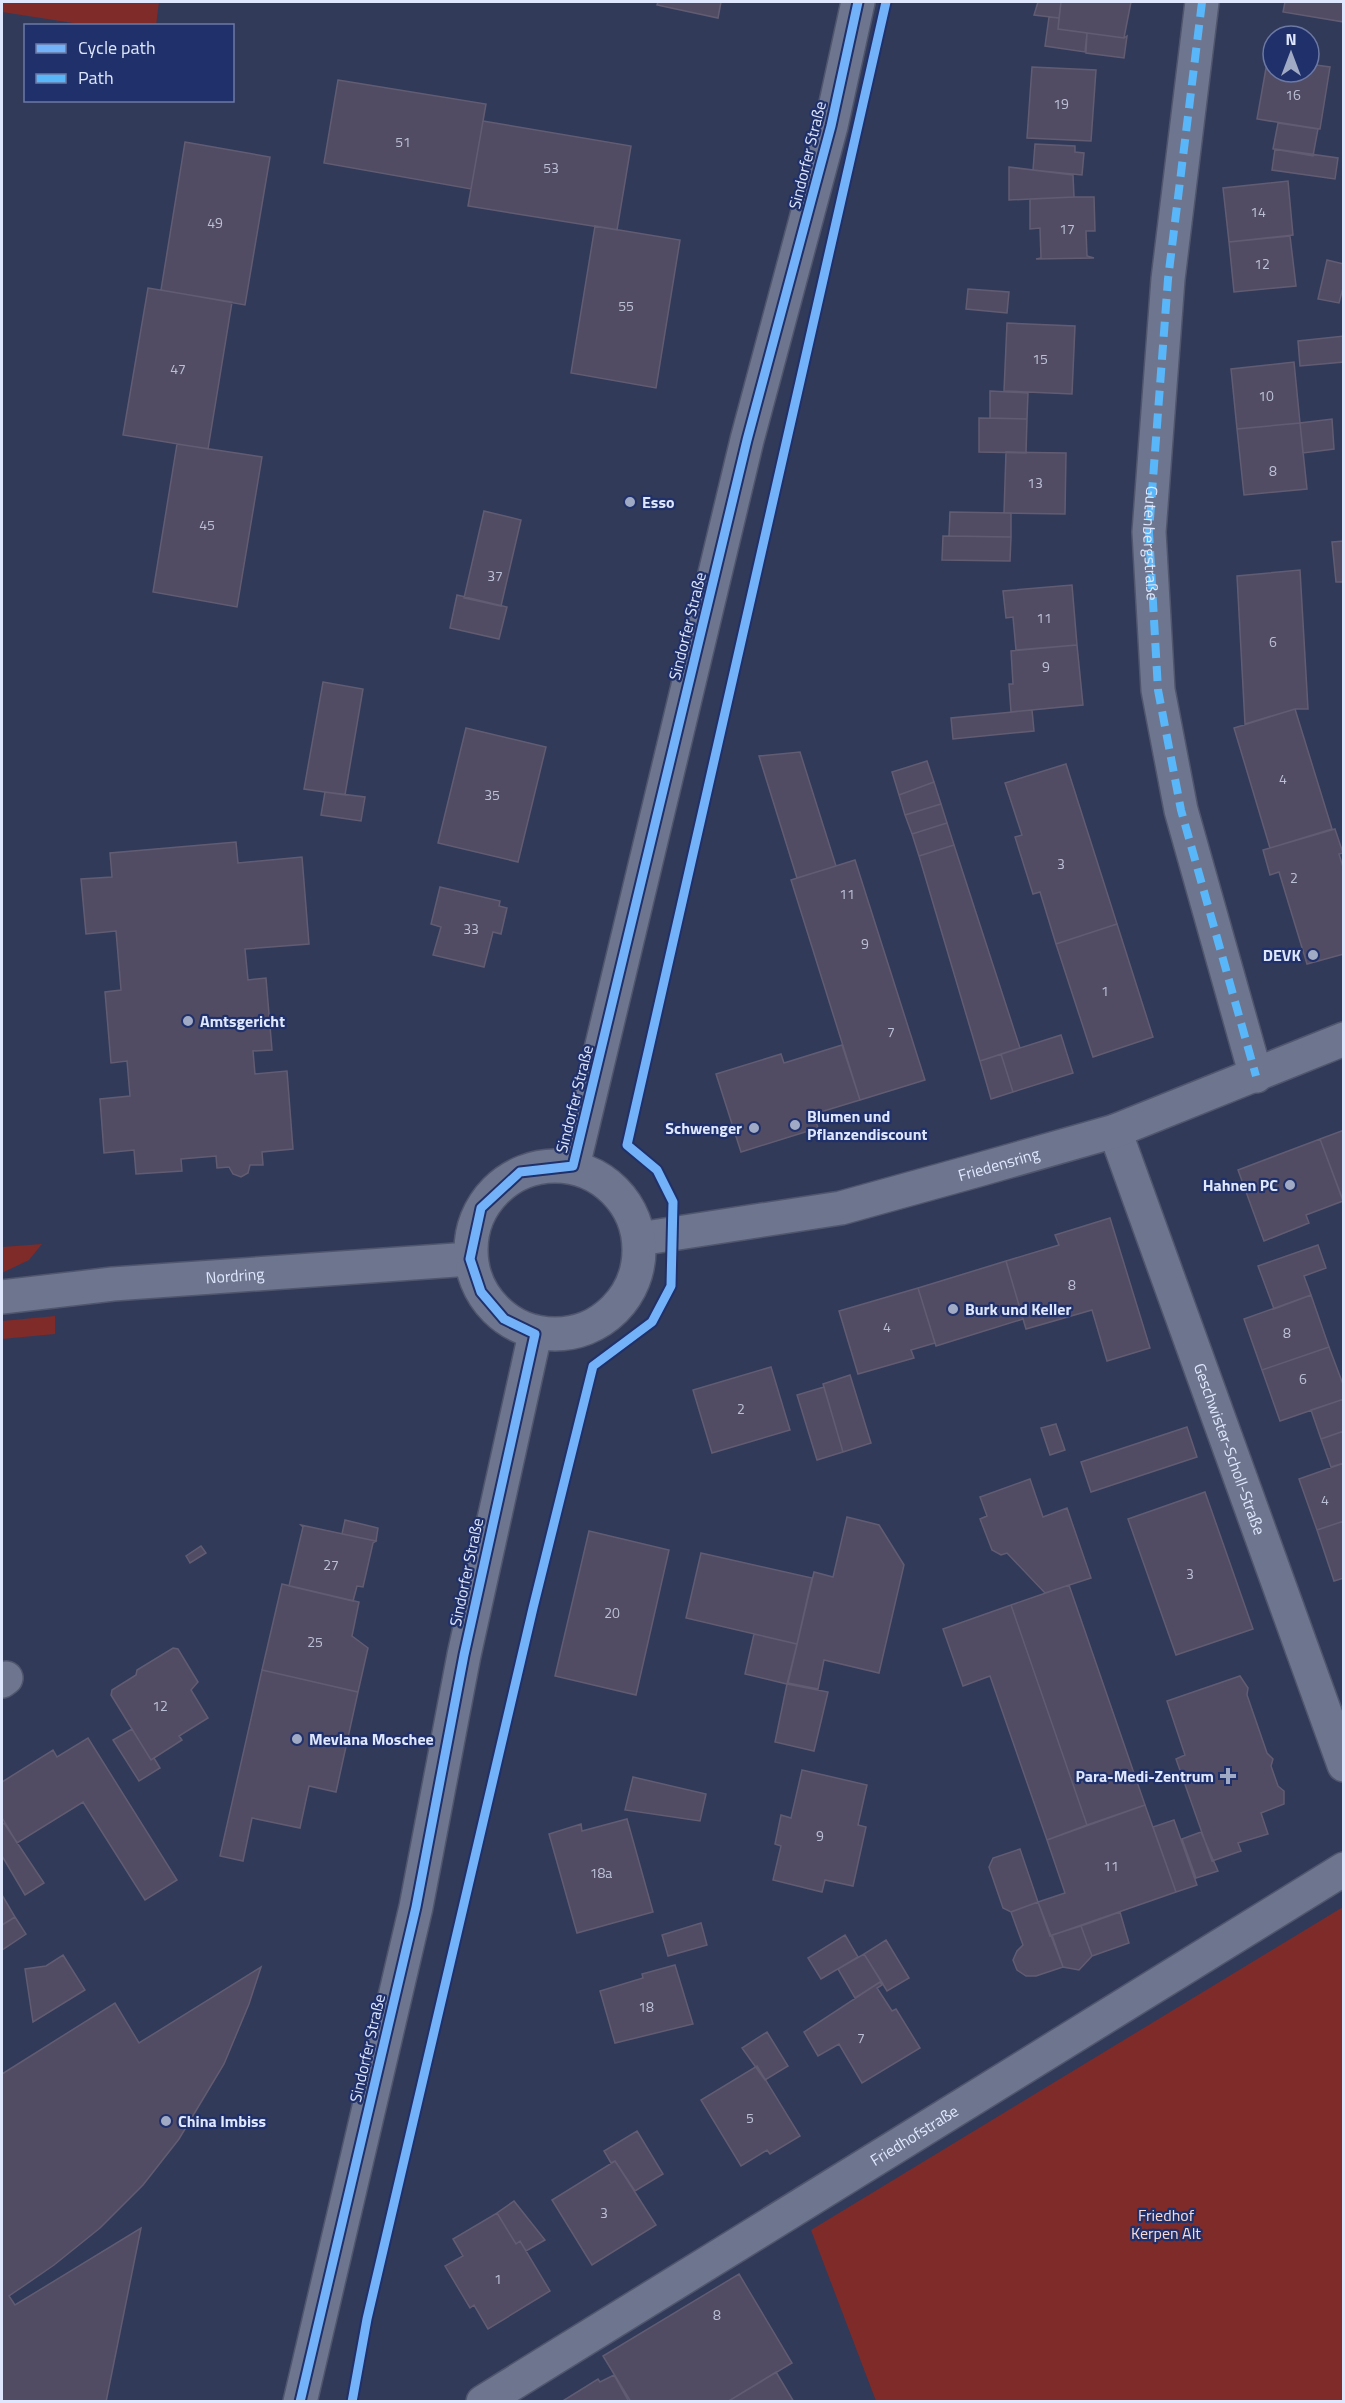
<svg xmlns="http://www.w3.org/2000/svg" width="1345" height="2403" font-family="'Titillium Web',sans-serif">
	<rect width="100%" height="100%" fill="#313a59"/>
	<path fill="#7e2b29" d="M 2,2 L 159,2 L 156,26 L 86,25 L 2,12 Z
		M 42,1244 L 29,1260 L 2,1273 L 2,1247 Z
		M 55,1316 L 55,1334 L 2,1339 L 2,1321 Z
		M 1343,1907 L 1343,2401 L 876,2401 L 811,2230 Z"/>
	<path fill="#514c64" stroke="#625c73" stroke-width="1.5" d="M 658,2 L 721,2 L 718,18 L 657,5 Z
		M 1038,2 L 1061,2 L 1059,18 L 1034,15 Z
		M 1061,2 L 1131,2 L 1124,38 L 1058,29 Z
		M 1285,2 L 1344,2 L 1344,22 L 1283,12 Z
		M 1049,17 L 1059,18 L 1058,29 L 1087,33 L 1085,52 L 1045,46 Z
		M 1087,33 L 1124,38 L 1127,36 L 1124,58 L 1086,53 Z
		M 1268,57 L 1273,58 L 1273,72 L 1309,72 L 1309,64 L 1330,67 L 1320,129 L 1257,119 Z
		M 1032,67 L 1096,70 L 1091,141 L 1027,138 Z
		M 338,80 L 486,104 L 471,189 L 324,163 Z
		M 483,121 L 631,146 L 617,230 L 468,206 Z
		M 1278,123 L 1318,129 L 1313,156 L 1273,149 Z
		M 185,142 L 270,157 L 245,305 L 161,290 Z
		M 1035,144 L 1075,146 L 1075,152 L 1084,153 L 1082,175 L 1033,170 Z
		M 1275,149 L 1338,158 L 1335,179 L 1272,170 Z
		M 1009,167 L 1073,175 L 1074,197 L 1009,200 Z
		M 1288,181 L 1293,235 L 1229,242 L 1223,188 Z
		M 1074,197 L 1094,197 L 1095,231 L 1086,231 L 1087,256 L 1094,258 L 1036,259 L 1041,258 L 1040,228 L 1030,229 L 1030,199 Z
		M 595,226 L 680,240 L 656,388 L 571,373 Z
		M 1290,236 L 1296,286 L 1234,292 L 1229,242 Z
		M 1327,260 L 1344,264 L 1344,284 L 1339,303 L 1318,299 Z
		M 148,288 L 232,302 L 208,449 L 123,435 Z
		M 968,289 L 1009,292 L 1007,313 L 966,309 Z
		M 1007,323 L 1075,326 L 1072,394 L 1004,391 Z
		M 1344,336 L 1344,362 L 1300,366 L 1298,341 Z
		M 1294,362 L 1300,423 L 1237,429 L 1231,369 Z
		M 990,391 L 1028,393 L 1027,419 L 990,418 Z
		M 979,418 L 1027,419 L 1026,453 L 979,452 Z
		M 1332,419 L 1334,449 L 1303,453 L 1300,423 Z
		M 1300,423 L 1307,489 L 1244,495 L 1237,429 Z
		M 177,444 L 262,457 L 237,607 L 153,592 Z
		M 1006,452 L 1066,453 L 1065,514 L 1004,513 Z
		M 484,511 L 521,520 L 501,606 L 464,598 Z
		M 950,512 L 1011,513 L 1011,537 L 949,536 Z
		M 943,536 L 1011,537 L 1010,561 L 942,560 Z
		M 1344,541 L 1344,582 L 1336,582 L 1332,542 Z
		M 1300,570 L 1308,709 L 1295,709 L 1245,724 L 1237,576 Z
		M 1072,585 L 1077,645 L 1016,650 L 1013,617 L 1006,618 L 1003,591 Z
		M 457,595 L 507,607 L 499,639 L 450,628 Z
		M 1077,645 L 1083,705 L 1011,712 L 1009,684 L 1013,684 L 1011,651 Z
		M 323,682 L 363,689 L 345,795 L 304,789 Z
		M 1295,709 L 1332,829 L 1270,848 L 1234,728 Z
		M 1032,710 L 1034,731 L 953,739 L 951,718 Z
		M 466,728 L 546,747 L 518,862 L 438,843 Z
		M 800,752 L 836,866 L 797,878 L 759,756 Z
		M 927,761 L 934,782 L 899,795 L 892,772 Z
		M 1066,764 L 1117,924 L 1056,944 L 1040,892 L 1033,894 L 1015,837 L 1022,835 L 1005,783 Z
		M 934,782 L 941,804 L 905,815 L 899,795 Z
		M 325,792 L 365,797 L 361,821 L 321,815 Z
		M 941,804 L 947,823 L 912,834 L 905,815 Z
		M 947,823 L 954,845 L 919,856 L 912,834 Z
		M 1335,829 L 1343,853 L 1339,854 L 1344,870 L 1344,954 L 1307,964 L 1279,872 L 1270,875 L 1263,850 Z
		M 236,842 L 238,863 L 302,857 L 309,944 L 245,949 L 248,980 L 266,978 L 272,1050 L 253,1051 L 255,1074 L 287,1071 L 293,1149 L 262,1152 L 263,1165 L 250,1165 L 248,1173 L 241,1177 L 233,1174 L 229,1167 L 217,1168 L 216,1156 L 181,1159 L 182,1171 L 136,1174 L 134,1150 L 104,1153 L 100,1099 L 130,1096 L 127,1061 L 111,1063 L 105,992 L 121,990 L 116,931 L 86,934 L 81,879 L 112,877 L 110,853 Z
		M 954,845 L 1020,1048 L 980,1061 L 919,856 Z
		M 855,860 L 925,1080 L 860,1100 L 791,880 Z
		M 440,887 L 500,901 L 499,906 L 507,908 L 501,934 L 493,932 L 484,967 L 433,955 L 441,927 L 431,924 Z
		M 1117,924 L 1153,1037 L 1093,1057 L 1056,944 Z
		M 1061,1035 L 1073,1073 L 1013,1092 L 1001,1054 Z
		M 842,1045 L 860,1100 L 814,1114 L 818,1128 L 741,1152 L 716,1074 L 781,1054 L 784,1063 Z
		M 1001,1054 L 1013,1092 L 991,1099 L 980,1061 Z
		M 1344,1130 L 1344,1203 L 1320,1139 Z
		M 1320,1139 L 1343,1201 L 1306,1215 L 1309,1223 L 1264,1241 L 1238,1170 Z
		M 1110,1218 L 1150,1348 L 1107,1361 L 1092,1310 L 1026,1329 L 1006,1261 L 1059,1245 L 1055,1235 Z
		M 1318,1245 L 1326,1268 L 1304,1276 L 1311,1295 L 1274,1309 L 1258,1266 Z
		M 1006,1261 L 1023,1319 L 936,1346 L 918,1288 Z
		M 918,1288 L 935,1343 L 911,1350 L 914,1358 L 858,1374 L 839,1311 Z
		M 1311,1295 L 1329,1347 L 1262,1370 L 1244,1319 Z
		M 1329,1347 L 1344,1387 L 1344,1399 L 1280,1421 L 1262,1370 Z
		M 771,1367 L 790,1430 L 712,1453 L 693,1390 Z
		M 850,1375 L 871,1443 L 843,1452 L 823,1384 Z
		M 824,1387 L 843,1452 L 817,1460 L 797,1395 Z
		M 1344,1399 L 1344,1431 L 1321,1439 L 1311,1410 Z
		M 1056,1424 L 1065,1450 L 1050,1455 L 1041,1428 Z
		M 1187,1427 L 1197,1457 L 1091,1492 L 1081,1462 Z
		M 1344,1431 L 1344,1463 L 1331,1467 L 1321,1439 Z
		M 1344,1463 L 1344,1521 L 1317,1530 L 1299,1479 Z
		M 1030,1479 L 1043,1517 L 1067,1508 L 1091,1578 L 1045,1593 L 1007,1553 L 1001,1555 L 992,1550 L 980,1519 L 987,1516 L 980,1497 Z
		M 1205,1492 L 1253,1629 L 1176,1655 L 1128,1519 Z
		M 847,1517 L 879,1525 L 904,1565 L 879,1673 L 824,1660 L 818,1689 L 788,1683 L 814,1572 L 833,1577 Z
		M 345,1520 L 378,1528 L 376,1541 L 342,1534 Z
		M 1344,1521 L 1344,1578 L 1334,1581 L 1317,1530 Z
		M 301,1525 L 376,1541 L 373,1543 L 363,1587 L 357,1586 L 353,1601 L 289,1586 L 303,1527 Z
		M 589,1531 L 669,1550 L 636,1695 L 555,1676 Z
		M 201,1546 L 206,1553 L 190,1563 L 186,1556 Z
		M 701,1553 L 812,1578 L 797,1644 L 686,1618 Z
		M 282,1584 L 359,1602 L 352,1636 L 368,1648 L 358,1692 L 262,1670 Z
		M 1069,1585 L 1145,1805 L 1087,1825 L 1011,1605 Z
		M 1011,1605 L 1087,1825 L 1047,1840 L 990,1676 L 963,1686 L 943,1629 Z
		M 754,1634 L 797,1644 L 787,1684 L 745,1674 Z
		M 173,1648 L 178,1649 L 198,1682 L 191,1690 L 208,1718 L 179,1736 L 182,1740 L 151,1760 L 111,1695 L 112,1690 L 136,1675 L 137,1670 Z
		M 262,1670 L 358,1692 L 336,1792 L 309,1786 L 300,1828 L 252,1818 L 243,1861 L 220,1856 Z
		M 1240,1676 L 1248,1688 L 1247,1695 L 1267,1753 L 1273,1759 L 1271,1766 L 1278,1786 L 1284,1791 L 1284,1804 L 1261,1813 L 1268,1834 L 1238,1843 L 1241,1851 L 1212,1861 L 1176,1759 L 1185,1755 L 1167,1701 Z
		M 787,1684 L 828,1692 L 814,1751 L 775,1742 Z
		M 132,1729 L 151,1760 L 154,1758 L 160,1768 L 139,1781 L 113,1740 Z
		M 88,1738 L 177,1880 L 145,1900 L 83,1802 L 17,1843 L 2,1818 L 2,1782 L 53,1750 L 57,1757 Z
		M 802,1770 L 867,1785 L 858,1825 L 866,1827 L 853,1886 L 825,1880 L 822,1892 L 773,1880 L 781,1846 L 775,1844 L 781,1815 L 791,1818 Z
		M 633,1777 L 706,1794 L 700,1821 L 625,1810 Z
		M 1145,1805 L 1176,1892 L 1050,1936 L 1038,1902 L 1065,1893 L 1047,1840 Z
		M 627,1819 L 653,1912 L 577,1933 L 549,1834 L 581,1824 L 582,1831 Z
		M 1174,1820 L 1197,1885 L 1176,1892 L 1153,1827 Z
		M 4,1823 L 44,1883 L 25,1895 L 2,1856 L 2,1825 Z
		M 1201,1832 L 1218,1871 L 1196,1878 L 1182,1839 Z
		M 1020,1849 L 1038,1902 L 1011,1912 L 1003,1908 L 989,1867 L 993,1858 Z
		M 2,1895 L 15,1917 L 2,1925 Z
		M 1038,1902 L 1063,1967 L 1036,1976 L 1026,1976 L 1017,1970 L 1013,1960 L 1017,1951 L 1023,1945 L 1011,1912 Z
		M 1120,1912 L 1129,1943 L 1092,1956 L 1081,1926 Z
		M 15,1917 L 26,1934 L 2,1950 L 2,1925 Z
		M 701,1923 L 707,1945 L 668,1956 L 662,1935 Z
		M 1081,1926 L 1092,1956 L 1079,1970 L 1063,1967 L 1052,1935 Z
		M 845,1935 L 858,1957 L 821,1979 L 808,1958 Z
		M 886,1940 L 909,1978 L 887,1991 L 864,1954 Z
		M 864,1954 L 883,1984 L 880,1982 L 855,1998 L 838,1969 Z
		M 63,1955 L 85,1990 L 33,2022 L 25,1969 L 46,1966 Z
		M 675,1965 L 693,2024 L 615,2043 L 600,1991 L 643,1978 L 642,1974 Z
		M 261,1967 L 249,2004 L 224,2064 L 179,2139 L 143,2185 L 100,2228 L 54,2265 L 9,2296 L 15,2305 L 141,2228 L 106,2402 L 2,2402 L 2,2074 L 115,2003 L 139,2043 Z
		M 880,1982 L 882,1985 L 877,1988 L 892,2011 L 896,2009 L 920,2048 L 862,2083 L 839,2044 L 818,2056 L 804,2032 Z
		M 767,2032 L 788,2066 L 765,2080 L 742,2048 Z
		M 757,2066 L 800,2136 L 770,2154 L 767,2150 L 741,2166 L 701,2100 Z
		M 637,2131 L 663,2174 L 635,2191 L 615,2161 L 611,2163 L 604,2151 Z
		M 615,2161 L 656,2225 L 592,2265 L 552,2200 Z
		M 514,2201 L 545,2240 L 526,2251 L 520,2241 L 516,2244 L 497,2213 Z
		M 497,2213 L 516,2244 L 520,2241 L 550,2291 L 488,2329 L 474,2305 L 470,2308 L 445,2266 L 463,2256 L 453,2239 Z
		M 739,2274 L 792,2363 L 727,2402 L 631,2402 L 603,2356 Z
		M 776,2372 L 794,2402 L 727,2402 Z
		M 614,2375 L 629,2402 L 561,2402 L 598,2379 L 600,2382 Z"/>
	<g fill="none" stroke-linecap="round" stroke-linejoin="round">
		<defs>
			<g id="minor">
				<path id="s1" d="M 1202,2 L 1168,279 L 1149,532 L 1158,690 L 1181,810 L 1256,1076"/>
				<path id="s2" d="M 1115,1131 L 1344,1765"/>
				<path id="s3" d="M 639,1239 L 841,1208 L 978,1170 L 1115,1131 L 1344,1039"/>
				<path id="s4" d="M 2,1297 L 113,1284 L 470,1259"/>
				<path d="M 2,1681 L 6,1678"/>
				<path id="s5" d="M 483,2402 L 1344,1869"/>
			</g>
			<path id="tertiary" d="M 573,1166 L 747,440 L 831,126 L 858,2
				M471 1250a84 84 0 1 1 168 0a84 84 0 1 1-168 0Z
				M 300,2402 L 416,1907 L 464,1655 L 535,1334"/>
		</defs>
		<use href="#minor" stroke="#50566e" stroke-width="36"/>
		<use href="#tertiary" stroke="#50566e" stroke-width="36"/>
		<use href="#minor" stroke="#6d768e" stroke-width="33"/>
		<use href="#tertiary" stroke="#6d768e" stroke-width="33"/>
		<path stroke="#59b6f9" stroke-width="8" stroke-dasharray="15 8" stroke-linecap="butt" d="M 1202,2 L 1168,279 L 1149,532 L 1158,690 L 1181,810 L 1256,1076"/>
		<defs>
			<path id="cycleway" d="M 300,2402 L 416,1907 L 464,1655 L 535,1334 L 504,1319 L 481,1292 L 470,1259 L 481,1208 L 520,1172 L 573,1166 L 747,440 L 831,126 L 858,2
				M 352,2402 L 367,2319 L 533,1608 L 593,1366 L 652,1322 L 671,1286 L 673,1202 L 657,1170 L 627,1145 L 886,2"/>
		</defs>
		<use href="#cycleway" stroke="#20306a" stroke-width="13"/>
		<use href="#cycleway" stroke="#73b2f8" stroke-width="9"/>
	</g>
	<g fill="#a1aac4" stroke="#20306a" stroke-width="2">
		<circle cx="630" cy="502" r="6"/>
		<circle cx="1313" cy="955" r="6"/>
		<circle cx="188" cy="1021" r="6"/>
		<circle cx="795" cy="1125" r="6"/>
		<circle cx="754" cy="1128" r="6"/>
		<circle cx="1290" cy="1185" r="6"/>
		<circle cx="953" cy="1309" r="6"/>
		<circle cx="297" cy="1739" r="6"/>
		<path d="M1225 1767h6v6h6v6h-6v6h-6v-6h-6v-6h6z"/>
		<circle cx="166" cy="2121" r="6"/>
	</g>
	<g text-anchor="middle" stroke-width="4.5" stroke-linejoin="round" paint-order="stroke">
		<g font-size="14" fill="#bbc0d7">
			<text x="1293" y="100">16</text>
			<text x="1061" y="109">19</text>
			<text x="403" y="147">51</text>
			<text x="551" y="173">53</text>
			<text x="1258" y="217">14</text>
			<text x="215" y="228">49</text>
			<text x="1067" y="234">17</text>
			<text x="1262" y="269">12</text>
			<text x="626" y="311">55</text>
			<text x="1040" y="364">15</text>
			<text x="178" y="374">47</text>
			<text x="1266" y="401">10</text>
			<text x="1273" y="476">8</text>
			<text x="1035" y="488">13</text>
			<text x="207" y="530">45</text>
			<text x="495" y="581">37</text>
			<text x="1044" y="623">11</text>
			<text x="1273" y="647">6</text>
			<text x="1046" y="672">9</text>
			<text x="1283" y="784">4</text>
			<text x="492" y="800">35</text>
			<text x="1061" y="869">3</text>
			<text x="1294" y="883">2</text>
			<text x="847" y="899">11</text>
			<text x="471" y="934">33</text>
			<text x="865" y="949">9</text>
			<text x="1105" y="996">1</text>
			<text x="891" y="1037">7</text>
			<text x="1072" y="1290">8</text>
			<text x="887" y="1332">4</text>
			<text x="1287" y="1338">8</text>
			<text x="1303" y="1384">6</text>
			<text x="741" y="1414">2</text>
			<text x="1325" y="1505">4</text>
			<text x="331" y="1570">27</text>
			<text x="1190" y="1579">3</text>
			<text x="612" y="1618">20</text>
			<text x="315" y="1647">25</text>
			<text x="160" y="1711">12</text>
			<text x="820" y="1841">9</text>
			<text x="1111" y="1871">11</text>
			<text x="601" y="1878">18a</text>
			<text x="646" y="2012">18</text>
			<text x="861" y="2043">7</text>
			<text x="750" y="2123">5</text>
			<text x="604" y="2218">3</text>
			<text x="498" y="2284">1</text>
			<text x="717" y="2320">8</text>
		</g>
		<g font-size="16" fill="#dee7fd" stroke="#20306a">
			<text transform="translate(807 155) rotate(-76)" y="6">Sindorfer Straße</text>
			<text dy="6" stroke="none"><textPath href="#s1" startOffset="544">Gutenbergstraße</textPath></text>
			<text transform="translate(687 626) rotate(-76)" y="6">Sindorfer Straße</text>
			<text transform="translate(574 1099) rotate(-76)" y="6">Sindorfer Straße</text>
			<text dy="6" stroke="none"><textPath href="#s3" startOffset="368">Friedensring</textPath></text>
			<text dy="6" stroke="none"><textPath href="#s4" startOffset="234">Nordring</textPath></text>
			<text dy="6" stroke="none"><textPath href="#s2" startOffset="338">Geschwister-Scholl-Straße</textPath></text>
			<text transform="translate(466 1572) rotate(-78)" y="6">Sindorfer Straße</text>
			<text transform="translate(367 2048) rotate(-77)" y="6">Sindorfer Straße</text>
			<text dy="6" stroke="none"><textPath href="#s5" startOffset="507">Friedhofstraße</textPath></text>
		</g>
		<g font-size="16" font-weight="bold" fill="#dee7fd" stroke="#20306a" text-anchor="start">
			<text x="642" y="508">Esso</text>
			<text x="1301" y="961" text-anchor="end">DEVK</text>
			<text x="200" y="1027">Amtsgericht</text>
			<text x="807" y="1122">Blumen und<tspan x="807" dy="18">Pflanzendiscount</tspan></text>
			<text x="742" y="1134" text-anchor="end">Schwenger</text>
			<text x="1278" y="1191" text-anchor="end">Hahnen PC</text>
			<text x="965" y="1315">Burk und Keller</text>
			<text x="309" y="1745">Mevlana Moschee</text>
			<text x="1214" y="1782" text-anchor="end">Para-Medi-Zentrum</text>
			<text x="178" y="2127">China Imbiss</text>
		</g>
		<g font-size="16" fill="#f9dad5" stroke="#20306a">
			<text x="1166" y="2221">Friedhof<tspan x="1166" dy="18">Kerpen Alt</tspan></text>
		</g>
	</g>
	<rect width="1345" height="2403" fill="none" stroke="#dee7fd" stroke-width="6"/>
	<rect x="24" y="24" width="210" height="78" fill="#20306a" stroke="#6c79a5" stroke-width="1.5"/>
	<rect x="36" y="44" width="30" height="9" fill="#73b2f8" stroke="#6c79a5" stroke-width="1.5"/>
	<text x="78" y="54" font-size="18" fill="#dee7fd">Cycle path</text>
	<rect x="36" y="74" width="30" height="9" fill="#59b6f9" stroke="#6c79a5" stroke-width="1.5"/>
	<text x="78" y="84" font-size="18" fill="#dee7fd">Path</text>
	<g transform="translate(1291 54)"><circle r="28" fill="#20306a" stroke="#6c79a5" stroke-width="1.5"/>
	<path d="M0-4.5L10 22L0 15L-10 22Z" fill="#a1aac4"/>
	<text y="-9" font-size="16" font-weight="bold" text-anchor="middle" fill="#dee7fd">N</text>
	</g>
</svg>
